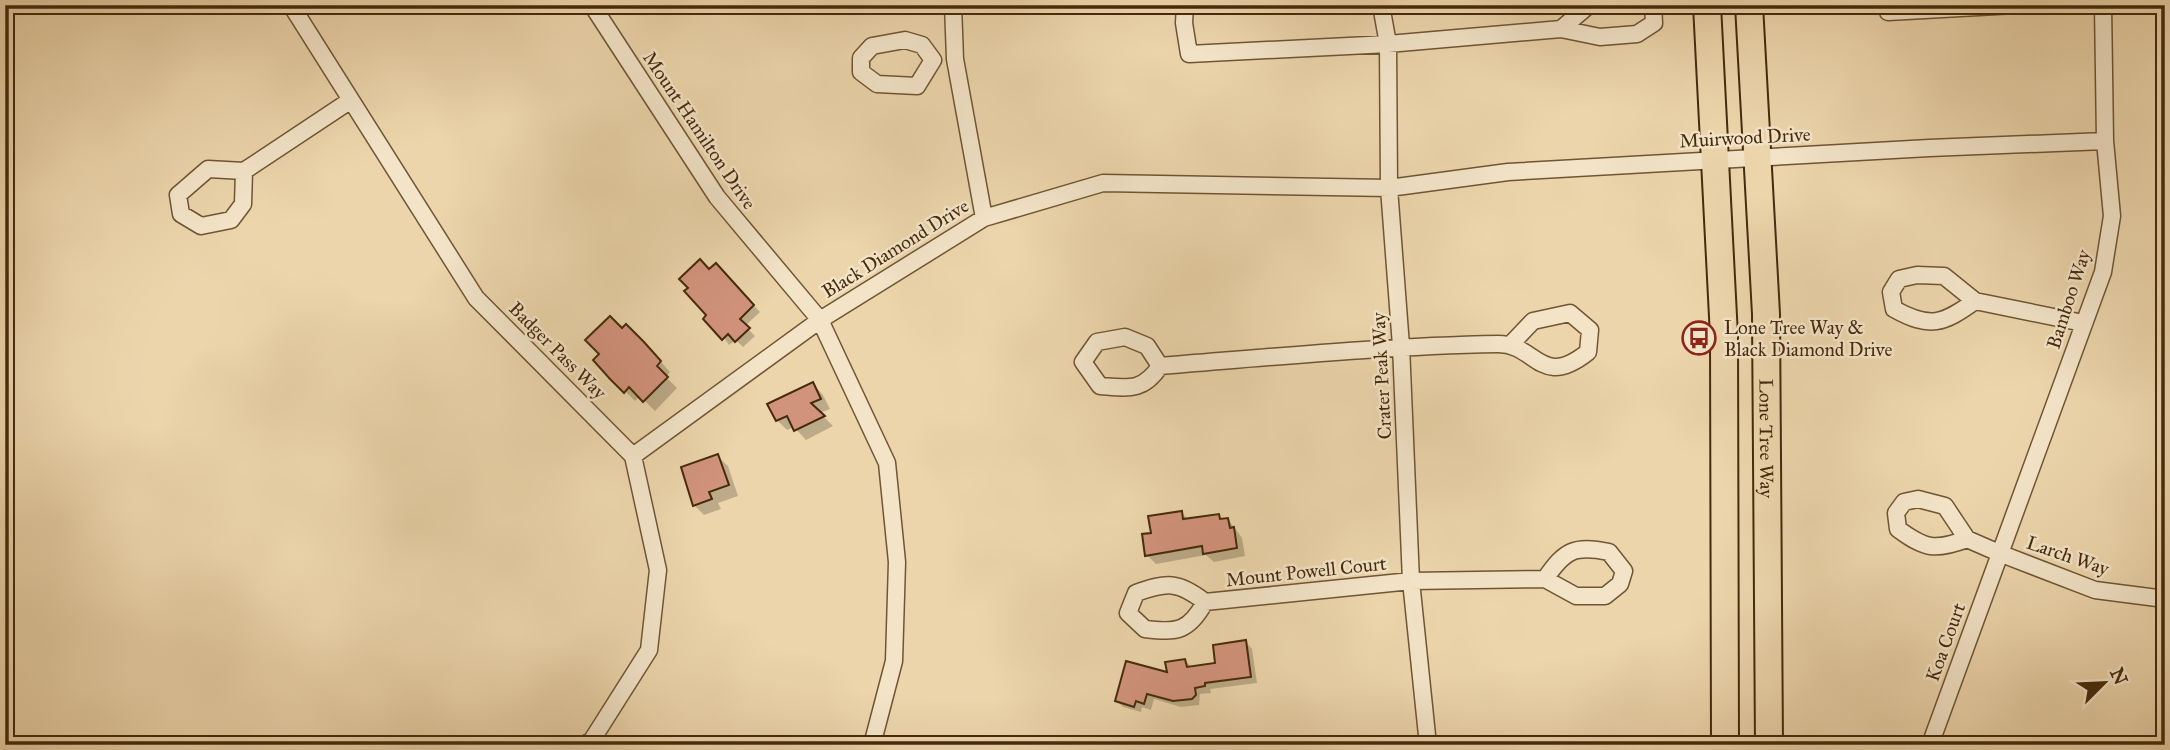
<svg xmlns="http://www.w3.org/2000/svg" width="2170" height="750" font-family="'IM FELL Great Primer',serif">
	<rect width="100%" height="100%" fill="#ecd5ab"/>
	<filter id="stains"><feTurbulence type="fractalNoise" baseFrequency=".00286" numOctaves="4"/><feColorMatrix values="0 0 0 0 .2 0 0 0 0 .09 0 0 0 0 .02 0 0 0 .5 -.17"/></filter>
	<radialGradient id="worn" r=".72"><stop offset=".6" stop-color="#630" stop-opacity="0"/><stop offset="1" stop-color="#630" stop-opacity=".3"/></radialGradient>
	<path fill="#0003" d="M 710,271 L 723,272 L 760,312 L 745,326 L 755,336 L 743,347 L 736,340 L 729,345 L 709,315 Z
		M 622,330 L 654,354 L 670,372 L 666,377 L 677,388 L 655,411 L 640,396 L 635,401 L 625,391 Z
		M 813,384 L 823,395 L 830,409 L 820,413 L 833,426 L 806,440 L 794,427 L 787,430 L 777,420 Z
		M 717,456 L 728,466 L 738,496 L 718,503 L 721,509 L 704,515 L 694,505 Z
		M 1181,512 L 1189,520 L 1218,516 L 1223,520 L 1228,519 L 1242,538 L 1245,556 L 1214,562 L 1206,555 L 1156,564 L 1147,555 L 1153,535 Z
		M 1246,642 L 1252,649 L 1257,683 L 1210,689 L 1211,693 L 1200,694 L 1199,705 L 1181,707 L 1154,699 L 1151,710 L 1142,707 L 1141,712 L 1123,707 L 1116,700 L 1169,675 L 1185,660 L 1192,668 L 1217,664 Z"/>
	<path fill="#d2937d" stroke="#452a0c" stroke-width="2" d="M 700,259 L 709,269 L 716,263 L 754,305 L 740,319 L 750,328 L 735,342 L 728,334 L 722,340 L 703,319 L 706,315 L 684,291 L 688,288 L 679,279 Z
		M 610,316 L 622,328 L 626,324 L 644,342 L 661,361 L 657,366 L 668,377 L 643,402 L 629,387 L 624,393 L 610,379 L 593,360 L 599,354 L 585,340 Z
		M 813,382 L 821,399 L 811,403 L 825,416 L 794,431 L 787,416 L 776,421 L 767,404 Z
		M 718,454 L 729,485 L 709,492 L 712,499 L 693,506 L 681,467 Z
		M 1182,511 L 1183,519 L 1219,514 L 1220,519 L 1228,518 L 1230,528 L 1234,527 L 1237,548 L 1203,554 L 1202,546 L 1145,556 L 1142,534 L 1151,533 L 1148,516 Z
		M 1246,640 L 1251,677 L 1205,683 L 1205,686 L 1195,688 L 1196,695 L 1192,699 L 1173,701 L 1147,694 L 1144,704 L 1136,701 L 1134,707 L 1115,701 L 1126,661 L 1167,672 L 1165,662 L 1185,659 L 1187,667 L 1215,663 L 1213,645 Z"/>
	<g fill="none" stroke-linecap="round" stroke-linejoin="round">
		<defs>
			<path id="street" d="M 291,5 L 476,298 L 633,456 L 658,570 L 649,650 L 592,740 L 584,745
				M 592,5 L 717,197 L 820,320 L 887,463 L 897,562 L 894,661 L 872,745
				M 953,5 L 955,59 L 984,218
				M 1185,5 L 1184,23 L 1189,54 L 1388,44 L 1561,29 L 1600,37 L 1637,34 L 1654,23 L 1653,5
				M 1381,5 L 1388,44 L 1389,188 L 1401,346 L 1411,581 L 1428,745
				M 1887,5 L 1888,12 L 2015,5
				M 1561,29 L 1589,5
				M 905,40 L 922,45 L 933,60 L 917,86 L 877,84 L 861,72 L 861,58 L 872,46 Z
				M 244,171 L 243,204 L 231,220 L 201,226 L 181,214 L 178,195 L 208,169 L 244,171 L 351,100
				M 1975,301 C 1943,324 1930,329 1894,309 L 1891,292 L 1899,279 L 1917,275 L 1944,276 L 1975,301 L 2083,323
				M 1125,337 L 1147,346 L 1160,366 C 1143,392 1128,388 1100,386 L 1083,362 L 1097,342 Z
				M 1160,366 C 1273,357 1385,346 1498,344 C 1537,344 1540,390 1588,352 L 1590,330 L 1570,313 L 1533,321 L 1511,344
				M 633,456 L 820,320 L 984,218 L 1103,183 L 1389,188 L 1508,172 L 1929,148 L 2105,141
				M 1967,539 C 1935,551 1925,549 1898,529 L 1896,513 L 1904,502 L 1918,499 L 1945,506 L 1967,539 L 1999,553 L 2095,590 L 2165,599
				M 1205,602 C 1189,631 1178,633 1145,629 L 1128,613 L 1136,593 C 1167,582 1178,581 1205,602 L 1411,581 L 1545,579 L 1576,596 L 1605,596 L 1620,584 L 1624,571 L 1609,552 C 1574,545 1565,550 1545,579
				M 1930,745 L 2103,272 L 2112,216 L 2105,141 L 2103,5"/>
			<g id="primary">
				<path d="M 1707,5 L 1724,336 L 1725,745"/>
				<path id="s1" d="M 1749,5 L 1766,314 L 1769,745"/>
			</g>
		</defs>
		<use href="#street" stroke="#6f5534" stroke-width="19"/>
		<use href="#primary" stroke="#452a0c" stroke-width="30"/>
		<use href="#street" stroke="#f3e4c8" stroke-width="16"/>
		<use href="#primary" stroke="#ecd5ab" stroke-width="26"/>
	</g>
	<defs>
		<symbol id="bus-ring" viewBox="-11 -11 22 22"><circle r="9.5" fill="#f3e4c8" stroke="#8f2418" stroke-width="1.5"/><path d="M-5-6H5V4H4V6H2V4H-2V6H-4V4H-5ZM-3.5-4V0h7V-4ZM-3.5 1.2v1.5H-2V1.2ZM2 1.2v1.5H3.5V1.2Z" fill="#8f2418"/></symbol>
	</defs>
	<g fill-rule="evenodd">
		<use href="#bus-ring" x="1680" y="319" width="38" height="38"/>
	</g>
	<g text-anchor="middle" stroke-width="5" stroke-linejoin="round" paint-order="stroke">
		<g font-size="19" fill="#452a0c" stroke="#f3e4c8">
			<text transform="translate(700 130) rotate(56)" y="7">Mount Hamilton Drive</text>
			<text transform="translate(1745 137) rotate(-3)" y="7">Muirwood Drive</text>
			<text transform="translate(895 248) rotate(-32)" y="7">Black Diamond Drive</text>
			<text transform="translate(2068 299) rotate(-72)" y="7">Bamboo Way</text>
			<text transform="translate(558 350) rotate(45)" y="7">Badger Pass Way</text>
			<text transform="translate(1381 376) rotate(-93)" y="7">Crater Peak Way</text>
			<text dy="7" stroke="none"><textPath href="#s1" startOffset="434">Lone Tree Way</textPath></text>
			<text transform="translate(2068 555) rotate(19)" y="7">Larch Way</text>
			<text transform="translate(1306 571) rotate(-6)" y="7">Mount Powell Court</text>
			<text transform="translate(1945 642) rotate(-70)" y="7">Koa Court</text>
		</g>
		<g font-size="19" fill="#452a0c" stroke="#f3e4c8" text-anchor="start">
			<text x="1724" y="334">Lone Tree Way &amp;<tspan x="1724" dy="22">Black Diamond Drive</tspan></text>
		</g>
	</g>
	<rect width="2170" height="750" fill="none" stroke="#ecd5ab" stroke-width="28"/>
	<rect x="7" y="7" width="2156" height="736" fill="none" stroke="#452a0c" stroke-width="3.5"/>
	<rect x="14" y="14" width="2142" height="722" fill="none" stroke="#452a0c" stroke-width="2"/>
	<g transform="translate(2104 683) rotate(66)" stroke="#f3e4c8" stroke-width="5" paint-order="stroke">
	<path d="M0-5L12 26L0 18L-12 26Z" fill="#452a0c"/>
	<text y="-10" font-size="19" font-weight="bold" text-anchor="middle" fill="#452a0c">N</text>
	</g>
	<rect width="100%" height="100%" filter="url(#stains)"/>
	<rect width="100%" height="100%" fill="url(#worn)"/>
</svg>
